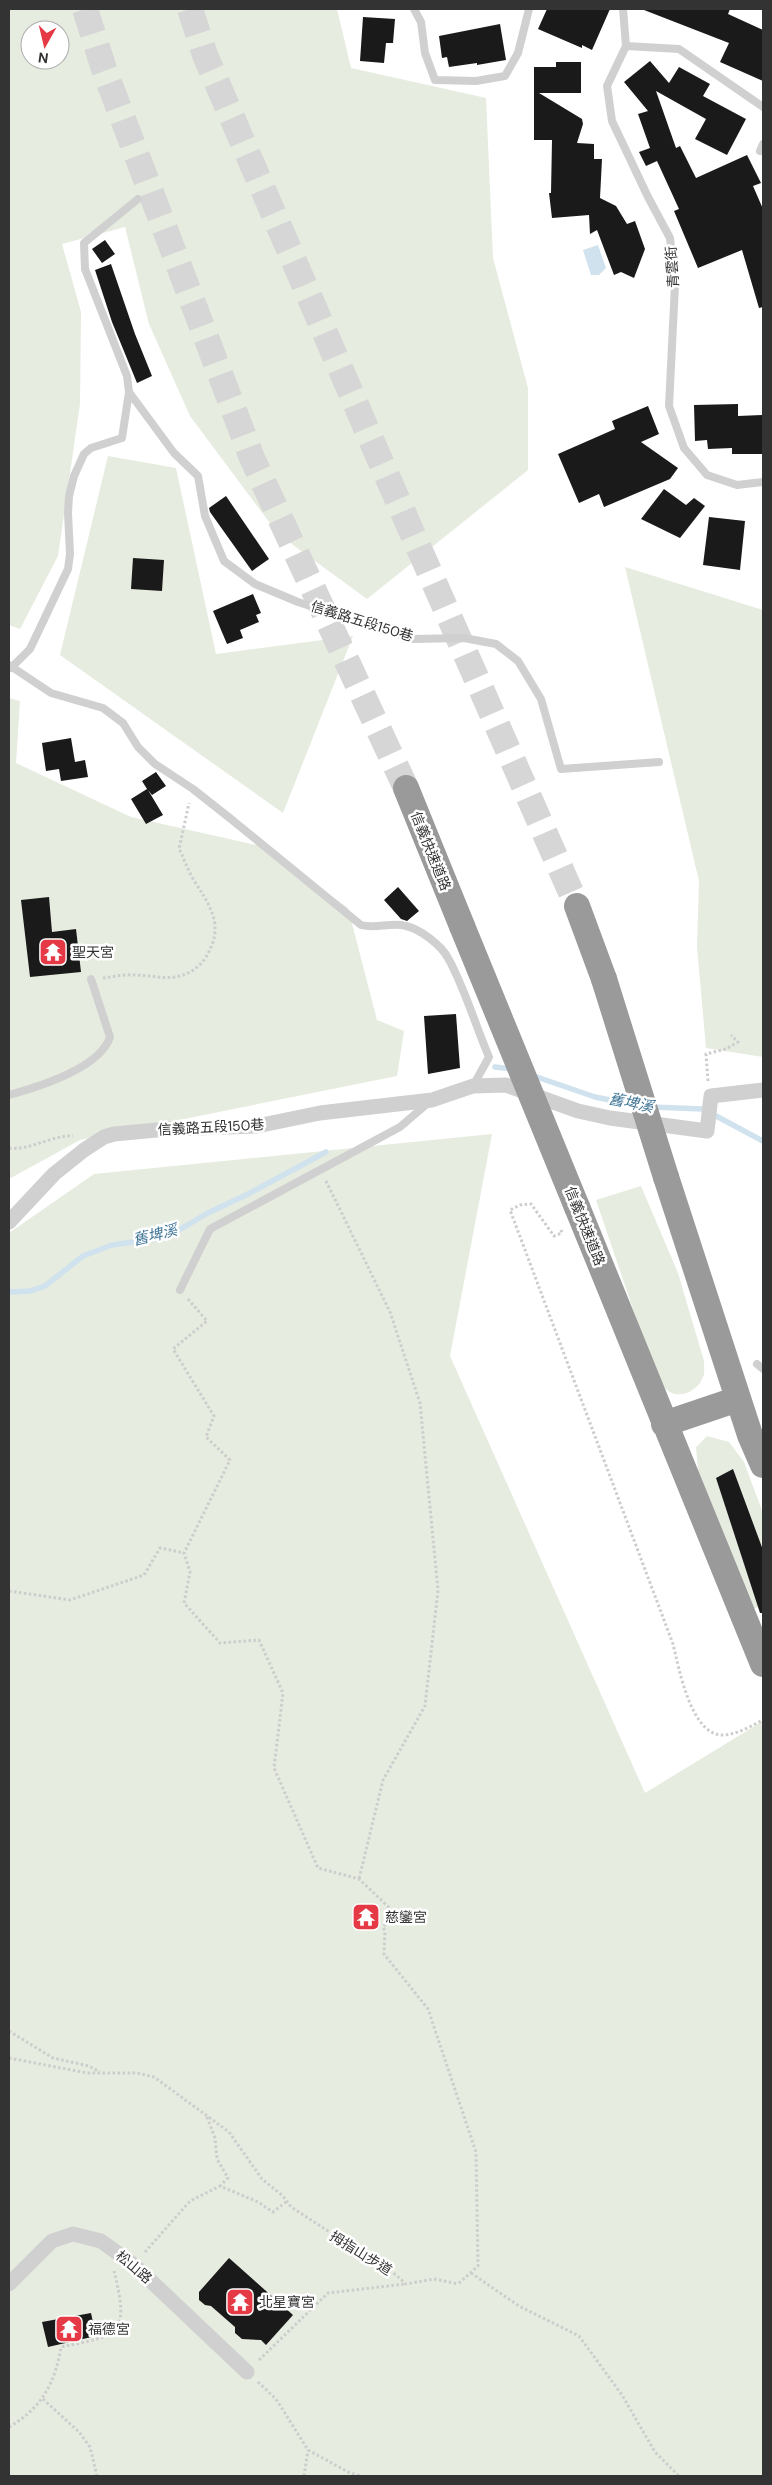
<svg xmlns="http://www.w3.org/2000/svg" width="772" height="2485" font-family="'DM Sans','Noto Sans TC',sans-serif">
	<rect width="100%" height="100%" fill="#fff"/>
	<path fill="#e6ecdf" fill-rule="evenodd" d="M 9,9 L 337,9 L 351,68 L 486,98 L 493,258 L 528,388 L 528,470 L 367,599 L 278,534 L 190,416 L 149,324 L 125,227 L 62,244 L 81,312 L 80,404 L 58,556 L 20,629 L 9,625 ZM 30,30 L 60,30 L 60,60 L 30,60 Z
		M 108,456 L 176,468 L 216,654 L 353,636 L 283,813 L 60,655 Z
		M 625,567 L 763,610 L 763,1057 L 706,1048 L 697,947 L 699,881 Z
		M 9,698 L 20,701 L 16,763 L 131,817 L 261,846 L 348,908 L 377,1020 L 404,1031 L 397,1076 L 80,1140 L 9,1179 Z
		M 492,1134 L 450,1356 L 645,1793 L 763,1721 L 763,2476 L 9,2476 L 9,1233 L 94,1174 Z
		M 641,1186 L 678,1273 L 704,1361 C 704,1366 705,1373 703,1377 C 698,1392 676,1401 665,1388 C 660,1384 657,1376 654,1371 L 596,1200 Z
		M 707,1436 L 729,1442 L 744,1462 L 763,1513 L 763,1605 L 753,1609 L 698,1470 L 696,1447 Z"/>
	<path fill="#cfe2ee" d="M 598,245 L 606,268 L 599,275 L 591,275 L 583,250 Z"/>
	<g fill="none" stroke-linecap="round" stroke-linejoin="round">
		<path stroke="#cfe2ee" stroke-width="5.5" d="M 495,1067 L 513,1069
			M 531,1075 L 595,1097 L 635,1105
			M 651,1107 L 703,1109 L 763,1141
			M 9,1292 L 30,1291 L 45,1286 L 83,1256 L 112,1245 L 155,1239 L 174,1233 L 206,1214 L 248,1194 L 326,1152"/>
	</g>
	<path fill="#1a1a1a" d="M 547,9 L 610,9 L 592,50 L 582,45 L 582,48 L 538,29 Z
		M 730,9 L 728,14 L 763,30 L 763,81 L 720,62 L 729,43 L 644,10 Z
		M 363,17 L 395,19 L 393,43 L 386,43 L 384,63 L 360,61 Z
		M 500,24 L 506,60 L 477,65 L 477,63 L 449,67 L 447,57 L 442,58 L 439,36 Z
		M 650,61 L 669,83 L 679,67 L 710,84 L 703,96 L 746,119 L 727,155 L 695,139 L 706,119 L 656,91 L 676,148 L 680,146 L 696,178 L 747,155 L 761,183 L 753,186 L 763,209 L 763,307 L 759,308 L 742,250 L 698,268 L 674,211 L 679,209 L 657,161 L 646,166 L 639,152 L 650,148 L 638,114 L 648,111 L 624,82 Z
		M 556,62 L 581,62 L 581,93 L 539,93 L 582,119 L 583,124 L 577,143 L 594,144 L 594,159 L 602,159 L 600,198 L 616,206 L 627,224 L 635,221 L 645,249 L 634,278 L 621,272 L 614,275 L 597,230 L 590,234 L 589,215 L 552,218 L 549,193 L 551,193 L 552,140 L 534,140 L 534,67 L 556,67 Z
		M 105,240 L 115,254 L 102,263 L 92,249 Z
		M 111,264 L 135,334 L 152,376 L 137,383 L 112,322 L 95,270 Z
		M 738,404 L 738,416 L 762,415 L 763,454 L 732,454 L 732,448 L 708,449 L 707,440 L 695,441 L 694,405 Z
		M 648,406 L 659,434 L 641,442 L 678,468 L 670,479 L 604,507 L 599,494 L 579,503 L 558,454 L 615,429 L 612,421 Z
		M 664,489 L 686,505 L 694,498 L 705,506 L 680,538 L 641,519 Z
		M 226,496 L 269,559 L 252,571 L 210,512 L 209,508 Z
		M 709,517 L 745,521 L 740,570 L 703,565 Z
		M 133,558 L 164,560 L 162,591 L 131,589 Z
		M 253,594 L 261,613 L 256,615 L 259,622 L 240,630 L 243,638 L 227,644 L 213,611 Z
		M 71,738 L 75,762 L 85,760 L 88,777 L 61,781 L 59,769 L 46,771 L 42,743 Z
		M 156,772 L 166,786 L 152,795 L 148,790 L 163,815 L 146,824 L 131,799 L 147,789 L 142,781 Z
		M 398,887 L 419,911 L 407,921 L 401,919 L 384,900 Z
		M 49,897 L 52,932 L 76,929 L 81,972 L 30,977 L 21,900 Z
		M 456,1014 L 460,1068 L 428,1074 L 424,1016 Z
		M 733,1469 L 763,1550 L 763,1613 L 760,1613 L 716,1478 Z
		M 229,2258 L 293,2315 L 266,2345 L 261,2340 L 242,2339 L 235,2333 L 235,2327 L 211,2306 L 205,2305 L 199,2300 L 199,2292 Z
		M 91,2313 L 96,2336 L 48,2347 L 42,2322 Z"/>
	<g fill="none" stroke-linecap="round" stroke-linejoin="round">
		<path stroke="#d6d6d6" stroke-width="26" stroke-dasharray="26 13" stroke-linecap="butt" d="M 85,9 L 104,69 L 252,458 L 406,788
			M 190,9 L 205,55 L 376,451 L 577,906"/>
		<path stroke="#cdcdcd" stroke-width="3" stroke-dasharray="2.5 2.5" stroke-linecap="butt" d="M 103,978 C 113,977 124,974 133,975 C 148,975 161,979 175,977 C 188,975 199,968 206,957 C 226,924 209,905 192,877 C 187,868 184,858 179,849 L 189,803
			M 708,1081 L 706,1054 L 726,1049 L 738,1042 L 731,1035
			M 9,1148 C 30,1151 51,1135 73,1136
			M 326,1181 L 390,1312 L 420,1403 L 438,1590 L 425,1706 L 383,1780 L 359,1879
			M 561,1230 L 562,1233 L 554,1236 L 531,1204 L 520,1205 L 510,1210 L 673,1644 C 679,1668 691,1737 724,1735 C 738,1734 751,1726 763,1720
			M 188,1299 L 207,1321 L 173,1349 L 214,1416 L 206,1437 L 230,1460 L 184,1553 L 190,1572 L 184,1603 L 220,1643 L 259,1640 L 283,1693 L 274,1768 L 318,1868 L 359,1879 L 395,1913 L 383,1927 L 385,1931 L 384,1954 L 428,2009 L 476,2152 L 478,2266 L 458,2284
			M 9,1591 L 70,1600 L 144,1575 L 160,1548 L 184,1553
			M 9,2031 L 53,2058 L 89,2066 L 100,2072
			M 9,2058 L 87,2073 L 137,2073 L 154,2077 L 229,2132 L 262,2179 L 283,2196 L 291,2207 L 396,2275 L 406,2284 L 434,2279 L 458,2284
			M 207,2117 L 215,2138 L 217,2159 L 228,2178 L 220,2186
			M 145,2252 L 190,2201 L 220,2186 L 258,2202 L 273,2212 L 286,2202
			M 471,2273 L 519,2306 L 579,2336 L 622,2395 L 655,2452 L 679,2476
			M 259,2360 L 328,2293 L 405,2284
			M 258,2382 L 276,2399 L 308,2450 L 348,2472 L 360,2476
			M 43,2399 L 79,2432 L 90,2447 L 97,2476
			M 9,2427 C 42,2408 55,2383 61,2347 C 120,2335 130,2335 114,2271
			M 304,2476 L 308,2450"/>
		<path stroke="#d0d0d0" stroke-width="8" d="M 414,9 L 421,22 L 425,53 L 435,80 L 476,81 L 505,76 L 518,53 L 529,9
			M 623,9 L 626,46 L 607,86 L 612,121 L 648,197 L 670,238 L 675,285 L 669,406 L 684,448 L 707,475 L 737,485 L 763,482
			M 626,46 L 679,49 L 763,107
			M 760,151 L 763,144
			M 129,392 L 174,453 L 198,476 L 205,516 L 224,561 L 255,584 L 298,602 L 413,639 L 464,638 L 496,644 L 518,661 L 541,699 L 561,769 L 659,762
			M 9,665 L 51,693 L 103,708 L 123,723 L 138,747 L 155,764 L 193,789 L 231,819 L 361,925 C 376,929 391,922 406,926 C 420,929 441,945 448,958 C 464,986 476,1027 489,1057 L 473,1086
			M 11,668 L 30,649 L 68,569 L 70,554 L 68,513 L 69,496 L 74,476 L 84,454 L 91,448 L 122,438 L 129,392 L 127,376 L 85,269 L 84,243 L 138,199
			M 9,1095 C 38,1087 100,1068 110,1037 L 91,979
			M 180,1290 L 210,1229 L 400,1127 L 428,1103
			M 757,1364 L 763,1369"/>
		<path stroke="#d0d0d0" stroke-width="15" d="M 9,1222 L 54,1174 L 84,1150 L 104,1137 L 114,1134 L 167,1129 L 257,1126 L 320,1113 L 432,1100 L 473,1086 L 506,1085 L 578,1111 L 610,1118 L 707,1131 L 711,1096 L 763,1090
			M 9,2284 L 52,2241 L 73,2234 L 101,2241 L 134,2265 L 247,2372"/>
		<path stroke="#9a9a9a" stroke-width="26" d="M 406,788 L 462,926
			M 577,906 L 604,979
			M 666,1177 L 750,1435 L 763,1465
			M 577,1207 L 763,1664
			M 664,1424 L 738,1399"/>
		<path stroke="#9a9a9a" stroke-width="26" d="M 462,926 L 577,1207
			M 604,979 L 666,1177"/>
	</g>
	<defs>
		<symbol id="temple-square" viewBox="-11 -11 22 22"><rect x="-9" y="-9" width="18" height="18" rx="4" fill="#e63946" stroke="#fff"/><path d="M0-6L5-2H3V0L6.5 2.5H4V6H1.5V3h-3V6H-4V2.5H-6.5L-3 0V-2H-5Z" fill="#fff"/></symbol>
	</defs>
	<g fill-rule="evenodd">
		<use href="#temple-square" x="37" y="936" width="32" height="32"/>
		<use href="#temple-square" x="350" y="1901" width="32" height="32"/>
		<use href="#temple-square" x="224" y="2286" width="32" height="32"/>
		<use href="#temple-square" x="53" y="2313" width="32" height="32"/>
	</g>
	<g text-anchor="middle" stroke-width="5" stroke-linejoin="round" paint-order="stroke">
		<g font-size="14" fill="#333" stroke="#fff">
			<text transform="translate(672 267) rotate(-94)" y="5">青雲街</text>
			<text transform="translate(362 621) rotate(17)" y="5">信義路五段150巷</text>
			<text transform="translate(431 851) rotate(68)" y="5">信義快速道路</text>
			<text transform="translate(211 1127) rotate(-3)" y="5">信義路五段150巷</text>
			<text transform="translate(585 1226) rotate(68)" y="5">信義快速道路</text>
			<text transform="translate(361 2253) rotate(32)" y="5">拇指山步道</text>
			<text transform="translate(134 2267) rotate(40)" y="5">松山路</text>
		</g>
		<g font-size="14" fill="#333" stroke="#fff" text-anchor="start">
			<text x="72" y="957">聖天宮</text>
			<text x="385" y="1922">慈鑾宮</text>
			<text x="259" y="2307">北星寶宮</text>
			<text x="88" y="2334">福德宮</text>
		</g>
		<g font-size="15" font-style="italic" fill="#3f7597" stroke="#fff">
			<text transform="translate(631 1103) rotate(11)" y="5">舊埤溪</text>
			<text transform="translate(155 1235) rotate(-14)" y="5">舊埤溪</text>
		</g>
	</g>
	<rect width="772" height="2485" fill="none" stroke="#333333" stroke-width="20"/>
	<g transform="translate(45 45) rotate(188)"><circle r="24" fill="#ffffff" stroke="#adadad"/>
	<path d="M0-4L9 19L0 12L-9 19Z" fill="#e63946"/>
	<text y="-8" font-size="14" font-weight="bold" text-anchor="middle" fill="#333333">N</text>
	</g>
</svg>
